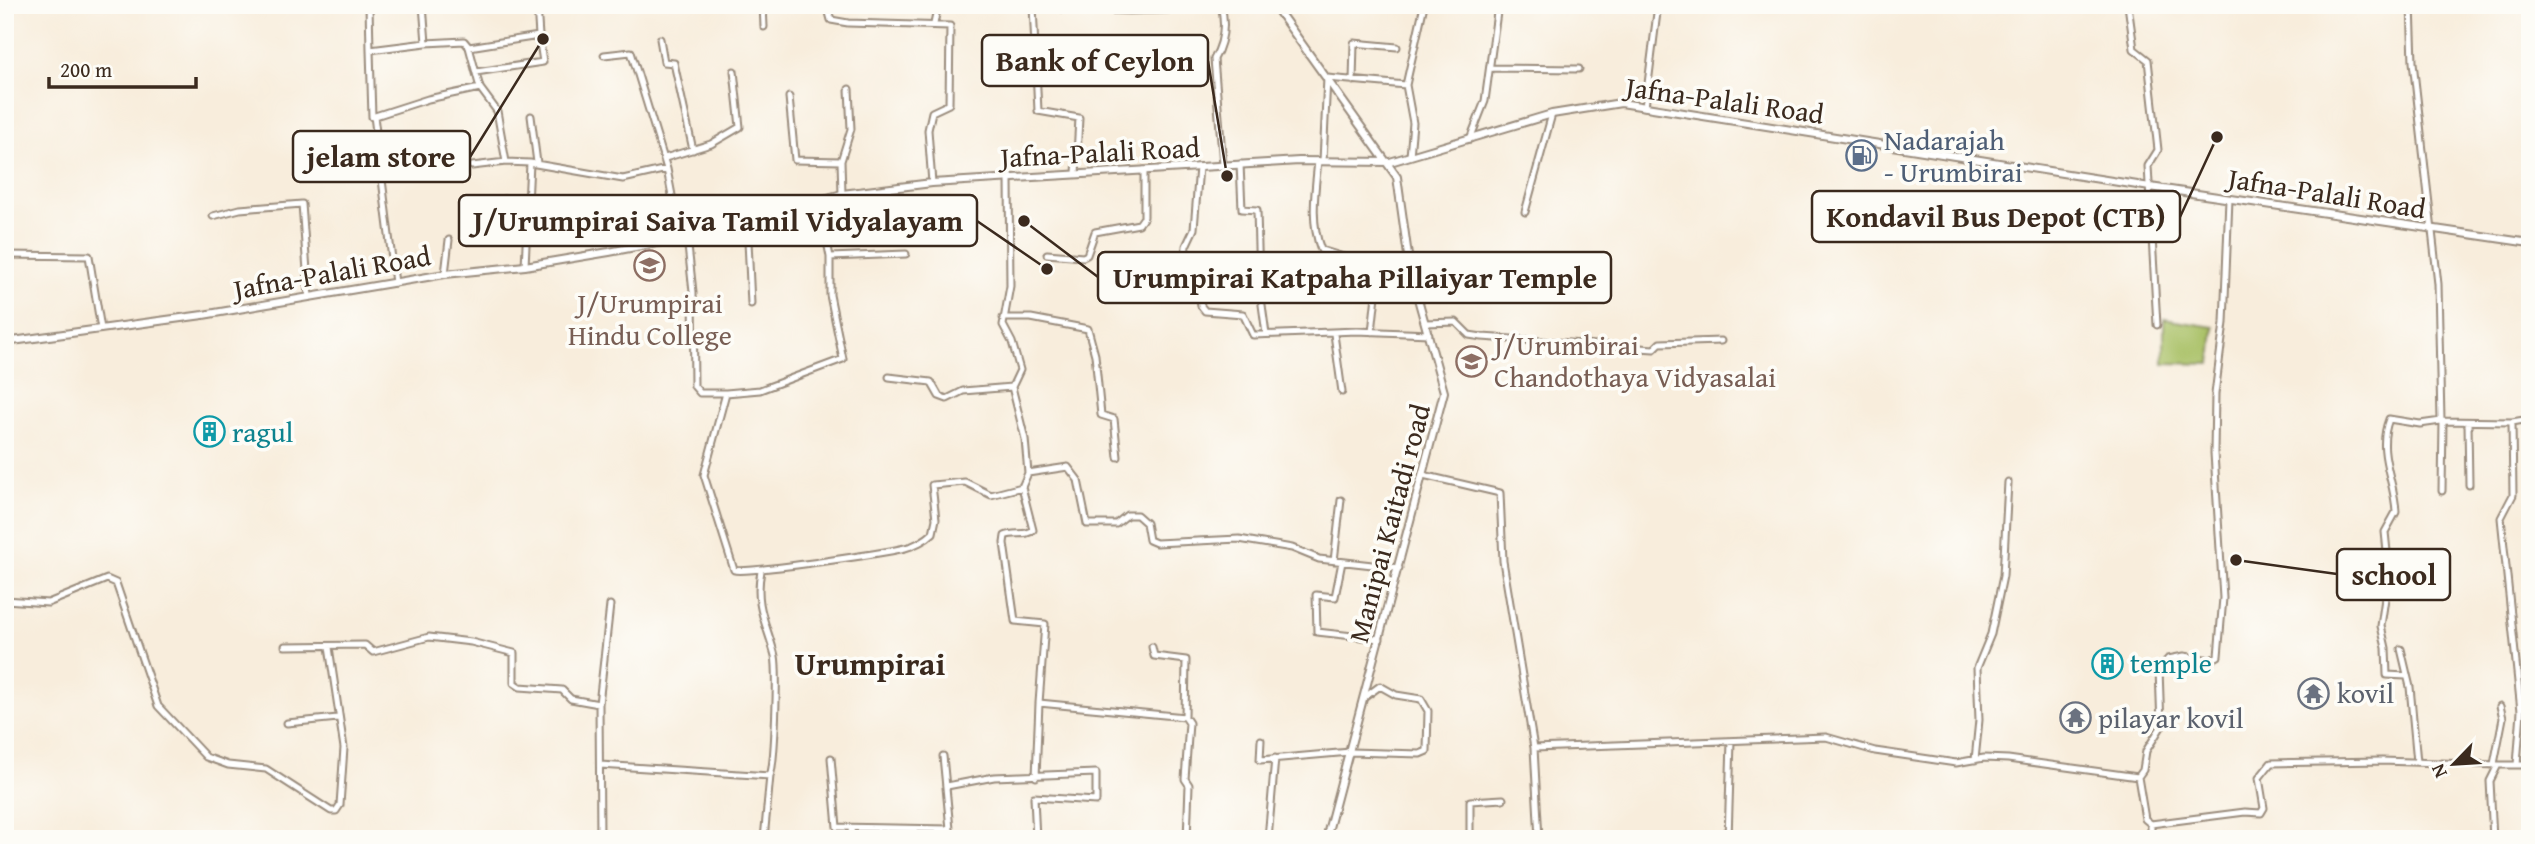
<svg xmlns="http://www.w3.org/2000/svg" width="2535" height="844" font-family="'Gentium Book Plus',serif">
	<rect width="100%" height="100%" fill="#fdfcf7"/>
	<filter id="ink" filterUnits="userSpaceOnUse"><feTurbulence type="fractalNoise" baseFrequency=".0143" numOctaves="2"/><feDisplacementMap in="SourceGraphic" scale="14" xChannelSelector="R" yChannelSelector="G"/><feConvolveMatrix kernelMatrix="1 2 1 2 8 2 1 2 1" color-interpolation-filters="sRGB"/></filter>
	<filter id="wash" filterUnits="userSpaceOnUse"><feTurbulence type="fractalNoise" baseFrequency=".00686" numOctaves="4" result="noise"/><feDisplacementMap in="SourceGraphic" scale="28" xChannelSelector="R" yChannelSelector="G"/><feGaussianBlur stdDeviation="1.57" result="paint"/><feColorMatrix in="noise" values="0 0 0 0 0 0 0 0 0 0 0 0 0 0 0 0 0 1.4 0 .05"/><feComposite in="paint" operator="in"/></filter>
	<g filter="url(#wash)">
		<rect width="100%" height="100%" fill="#f8eddc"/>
		<path fill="#a7bf64" stroke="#717441" stroke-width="2" d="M 2164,319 L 2214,327 L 2211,364 L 2164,363 Z"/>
	</g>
	<g filter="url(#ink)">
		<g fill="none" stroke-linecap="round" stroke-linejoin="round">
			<defs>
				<path id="minor" d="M 369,5 L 370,50
					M 423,5 L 426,43 L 464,41 L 469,47 L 480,88 L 497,111 L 506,162 L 530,163
					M 763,5 L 764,27
					M 827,5 L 831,20 L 848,23 L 950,26 L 949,104 L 932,112 L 928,130 L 932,183
					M 1030,5 C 1050,11 1183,14 1200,5
					M 1221,5 C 1226,25 1224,42 1214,59 L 1223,165
					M 2128,5 L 2134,49 L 2148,60 L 2158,150 L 2148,166 L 2157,325
					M 2411,5 L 2413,62 L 2438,284 L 2441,421 L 2512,422 L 2513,495 L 2501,518 L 2521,711 L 2517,765
					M 1033,6 L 1038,111 L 1079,118 L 1076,174
					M 934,24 L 938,5
					M 660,39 L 664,62 L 674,63 L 693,150
					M 426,43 L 370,50 L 372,117 L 428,99 L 480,88
					M 469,47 L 539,36 L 537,5
					M 604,55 L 631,52 L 667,169
					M 1490,68 L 1579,69
					M 476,72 L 543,62 L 539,36
					M 1353,81 L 1354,43 L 1397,47
					M 789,97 L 795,160 L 841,161
					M 1645,107 L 1658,5
					M 374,116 L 395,283
					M 531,116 L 537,163
					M 1470,139 L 1485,101 L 1498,5
					M 1410,156 L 1413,123 L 1406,85 L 1424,5
					M 665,158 L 711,144 L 740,127 L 734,71
					M 1318,161 C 1315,191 1310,222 1321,250 L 1379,268 L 1410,270 L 1468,280 L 1473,293 L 1486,294
					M 1323,161 L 1327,78 L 1406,85
					M 1240,164 L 1242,209 L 1257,210 L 1259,283 L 1266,334
					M 472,166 L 506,162
					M 1199,167 L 1194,229 L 1186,246 L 1184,272 L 1198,282 L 1201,306 L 1205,311 L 1243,314 L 1253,335 L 1357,331 L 1429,334
					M 842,194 L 841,161 L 851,129 L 849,89
					M 504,199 L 506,211 L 527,209
					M 1525,212 L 1552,114
					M 213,216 L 240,209 L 302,204 L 309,297
					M 747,220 L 751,304
					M 687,237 L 693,292 L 694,386 L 700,393 L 726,393 L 704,475 L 734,570 C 746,574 884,553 905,548 C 914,546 926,540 933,533 L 936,519 L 932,485 L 965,482 L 991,495 L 1022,487 L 1028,473 L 1025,439 L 1012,387 L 1020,370 L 1012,342 L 1003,325 L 1010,286 L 1009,178
					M 1047,254 L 1083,257 L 1087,255 L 1095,232 L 1139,224 L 1144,217 L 1144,170
					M 5,255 L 89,256 L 101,329
					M 830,257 L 906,254
					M 525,266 L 530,163 L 623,179 L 667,169 L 680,238
					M 445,274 L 449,240
					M 1003,318 L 1031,318 L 1088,329 L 1095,355 L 1101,415 L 1114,419 L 1118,457
					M 1425,323 L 1456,322 L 1469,335 L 1482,337 L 1654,349 L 1660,343 L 1721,341
					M 1372,332 L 1379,268
					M 1334,334 L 1342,392
					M 889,377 L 931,382 L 939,396 L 947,399 L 963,391 L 1012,387
					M 726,393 L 760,390 L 843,359 L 830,295 L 830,257 L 819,200
					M 2512,422 L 2530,419
					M 2468,423 L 2469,485
					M 1028,473 L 1068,467 L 1078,480 L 1087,524 L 1116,524 L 1127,515 L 1137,515 L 1146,523 L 1149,540 L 1156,543 L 1239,539 L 1292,548 L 1319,559 L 1399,568
					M 1423,475 L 1500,493 L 1503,561 L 1534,748 L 1826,737 L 1875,751 L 1956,763 L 1984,758 L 2008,759 L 2138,777
					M 1022,487 L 1033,530 C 1026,537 1014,531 1005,536 L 1004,543 L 1015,621 L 1045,624 L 1039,703
					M 2442,491 L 2443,421
					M 1334,561 L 1341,500
					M 1342,562 L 1335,597 L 1316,595 L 1317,632 L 1380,639
					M 5,600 L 48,603 L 107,579 L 116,583 L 158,706 L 206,757 L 228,765 L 266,769 L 331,811 L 336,811 L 340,805 L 344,748 L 329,647
					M 285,646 L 365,645 L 373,652 L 429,637 L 471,642 L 514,653 L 514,683 L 520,687 L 562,690 L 571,699 L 599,704
					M 1152,647 L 1154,656 L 1186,660 L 1185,717
					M 2401,649 L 2410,687 L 2417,762
					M 2406,676 L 2387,675 L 2386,648 L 2381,626 L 2389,571 L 2385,532 L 2396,512 C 2395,480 2376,453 2389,419 L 2420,424 L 2441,421
					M 287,723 L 338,718
					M 1261,740 L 1260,760 L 1350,752 L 1420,754 L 1427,751 L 1428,711 L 1421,699 L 1396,695 L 1380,686 L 1365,697
					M 1534,748 L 1539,839
					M 943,756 L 950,829
					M 831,758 L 837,827 L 950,829 L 951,839
					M 1975,760 L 1979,720 L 1977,668 L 1991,634 L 2003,576 L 2008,482
					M 2494,764 L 2503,718 L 2500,706
					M 600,765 L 770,776 C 775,764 778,671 775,656 C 767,624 754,606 761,571
					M 1036,777 L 1039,703 L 1185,717 L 1189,723 L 1185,779 L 1189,785 L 1187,839
					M 947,786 L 994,777 L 1096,773 L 1096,801 L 1034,797 L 1036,839
					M 2151,824 L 2245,812 L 2261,813 L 2264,808 L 2259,778 L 2271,763 L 2382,761 L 2498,765
					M 851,828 L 852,839
					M 600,839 L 599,704 L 610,605
					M 764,839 L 770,776
					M 1268,839 L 1275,758
					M 1470,839 L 1470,801 L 1503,799
					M 1728,839 L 1731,741
					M 2151,839 L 2151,824 L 2145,819 L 2138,777 L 2143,770 L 2146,751 L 2161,727 L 2159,669 L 2168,659 L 2184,656 L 2211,660 L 2218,656 L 2223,598 L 2214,453 L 2215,394 L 2224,323 L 2229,199
					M 2493,839 L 2490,781 L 2498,765 L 2530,765"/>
				<path id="major" d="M 1274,5 L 1397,177 L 1410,270 L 1444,392 L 1326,839
					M 5,342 L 203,315 L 445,274 L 525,266 L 609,252 L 687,237 L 842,194 L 932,183 L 1299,161 L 1390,162 L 1552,114 L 1621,103 L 2150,187 L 2530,243"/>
			</defs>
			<use href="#minor" stroke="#9a8c7d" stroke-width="9"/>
			<use href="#major" stroke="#9a8c7d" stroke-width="10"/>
			<use href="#minor" stroke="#fff" stroke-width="5"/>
			<use href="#major" stroke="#fff" stroke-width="6"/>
		</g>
	</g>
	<defs>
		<symbol id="fuel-ring" viewBox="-11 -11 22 22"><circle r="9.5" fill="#fdfcf7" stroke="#5c6f8a" stroke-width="1.5"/><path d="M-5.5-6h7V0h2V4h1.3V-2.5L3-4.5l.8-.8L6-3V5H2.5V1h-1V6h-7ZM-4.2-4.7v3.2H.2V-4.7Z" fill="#5c6f8a"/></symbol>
		<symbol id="school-ring" viewBox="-11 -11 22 22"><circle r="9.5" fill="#fdfcf7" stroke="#8d6e63" stroke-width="1.5"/><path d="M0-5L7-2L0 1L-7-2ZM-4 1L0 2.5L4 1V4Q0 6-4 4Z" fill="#8d6e63"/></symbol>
		<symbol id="building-ring" viewBox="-11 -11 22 22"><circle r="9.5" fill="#fdfcf7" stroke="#0f9aa8" stroke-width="1.5"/><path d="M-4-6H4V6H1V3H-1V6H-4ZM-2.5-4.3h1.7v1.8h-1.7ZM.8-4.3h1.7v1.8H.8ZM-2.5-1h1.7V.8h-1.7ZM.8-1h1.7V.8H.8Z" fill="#0f9aa8"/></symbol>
		<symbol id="temple-ring" viewBox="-11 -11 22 22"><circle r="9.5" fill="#fdfcf7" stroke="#6b7280" stroke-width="1.5"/><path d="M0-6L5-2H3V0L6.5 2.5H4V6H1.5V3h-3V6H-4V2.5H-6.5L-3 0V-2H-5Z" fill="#6b7280"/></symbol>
	</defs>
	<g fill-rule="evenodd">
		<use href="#fuel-ring" x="1844" y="138" width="35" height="35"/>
		<use href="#school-ring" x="632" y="248" width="35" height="35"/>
		<use href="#school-ring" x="1454" y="344" width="35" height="35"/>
		<use href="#building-ring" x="192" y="414" width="35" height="35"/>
		<use href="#building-ring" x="2090" y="646" width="35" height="35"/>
		<use href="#temple-ring" x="2296" y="676" width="35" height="35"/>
		<use href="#temple-ring" x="2058" y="700" width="35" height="35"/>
	</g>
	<g text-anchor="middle" stroke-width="7" stroke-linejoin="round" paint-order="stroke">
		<g font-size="28" fill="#3b2a1e" stroke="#fdfcf7">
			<text transform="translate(1725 100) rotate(8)" y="10">Jafna-Palali Road</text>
			<text transform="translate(1100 152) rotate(-3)" y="10">Jafna-Palali Road</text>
			<text transform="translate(2327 193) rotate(9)" y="10">Jafna-Palali Road</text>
			<text transform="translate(332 272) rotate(-10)" y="10">Jafna-Palali Road</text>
			<text transform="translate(1389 523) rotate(-75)" y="10">Manipai Kaitadi road</text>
		</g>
		<g font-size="28" fill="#4e5e75" stroke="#fdfcf7" text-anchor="start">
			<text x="1884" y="150">Nadarajah<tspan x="1884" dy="32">- Urumbirai</tspan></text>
		</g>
		<g font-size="28" fill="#785e54" stroke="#fdfcf7">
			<text x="650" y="313">J/Urumpirai<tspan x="650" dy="32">Hindu College</tspan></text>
			<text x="1494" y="355" text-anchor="start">J/Urumbirai<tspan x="1494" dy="32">Chandothaya Vidyasalai</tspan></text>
		</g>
		<g font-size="28" fill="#0d838f" stroke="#fdfcf7" text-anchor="start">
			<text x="232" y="442">ragul</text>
			<text x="2130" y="673">temple</text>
		</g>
		<g font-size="28" fill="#5b616d" stroke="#fdfcf7" text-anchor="start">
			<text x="2337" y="703">kovil</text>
			<text x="2098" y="728">pilayar kovil</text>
		</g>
		<g font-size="32" font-weight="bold" fill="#3b2a1e" stroke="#fdfcf7">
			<text x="870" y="675">Urumpirai</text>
		</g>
	</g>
	<path fill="none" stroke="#3b2a1e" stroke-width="2.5" d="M1227 176L1208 61M543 39L470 157M2217 137L2180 217M1047 269L977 221M1024 221L1098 277M2236 560L2337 574"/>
	<g fill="#3b2a1e" stroke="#fdfcf7" stroke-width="2.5">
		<circle cx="1227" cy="176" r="7"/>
		<circle cx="543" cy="39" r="7"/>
		<circle cx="2217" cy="137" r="7"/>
		<circle cx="1047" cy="269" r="7"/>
		<circle cx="1024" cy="221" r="7"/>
		<circle cx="2236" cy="560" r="7"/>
	</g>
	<g fill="#fdfcf7" stroke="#3b2a1e" stroke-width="2.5">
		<rect x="982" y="35" width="226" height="51" rx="7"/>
		<rect x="293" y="131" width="177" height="51" rx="7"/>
		<rect x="1812" y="191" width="368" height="51" rx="7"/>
		<rect x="459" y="195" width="518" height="51" rx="7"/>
		<rect x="1098" y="252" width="513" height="51" rx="7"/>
		<rect x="2337" y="549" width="113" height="51" rx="7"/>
	</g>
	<g font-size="30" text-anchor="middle" font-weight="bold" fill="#3b2a1e">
		<text x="1095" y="71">Bank of Ceylon</text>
		<text x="381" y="167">jelam store</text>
		<text x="1996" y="227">Kondavil Bus Depot (CTB)</text>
		<text x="718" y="231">J/Urumpirai Saiva Tamil Vidyalayam</text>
		<text x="1355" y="288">Urumpirai Katpaha Pillaiyar Temple</text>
		<text x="2394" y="585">school</text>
	</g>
	<rect width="2535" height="844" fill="none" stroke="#fdfcf7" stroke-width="28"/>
	<g transform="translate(2454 764) rotate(245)" stroke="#fdfcf7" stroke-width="5" paint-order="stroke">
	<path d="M0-5L12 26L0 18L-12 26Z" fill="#3b2a1e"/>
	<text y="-10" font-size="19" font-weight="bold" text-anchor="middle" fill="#3b2a1e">N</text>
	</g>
	<path d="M49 77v10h147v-10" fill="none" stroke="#3b2a1e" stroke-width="3.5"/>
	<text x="60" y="77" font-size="21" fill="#3b2a1e" stroke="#fdfcf7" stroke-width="5" paint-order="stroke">200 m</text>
</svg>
